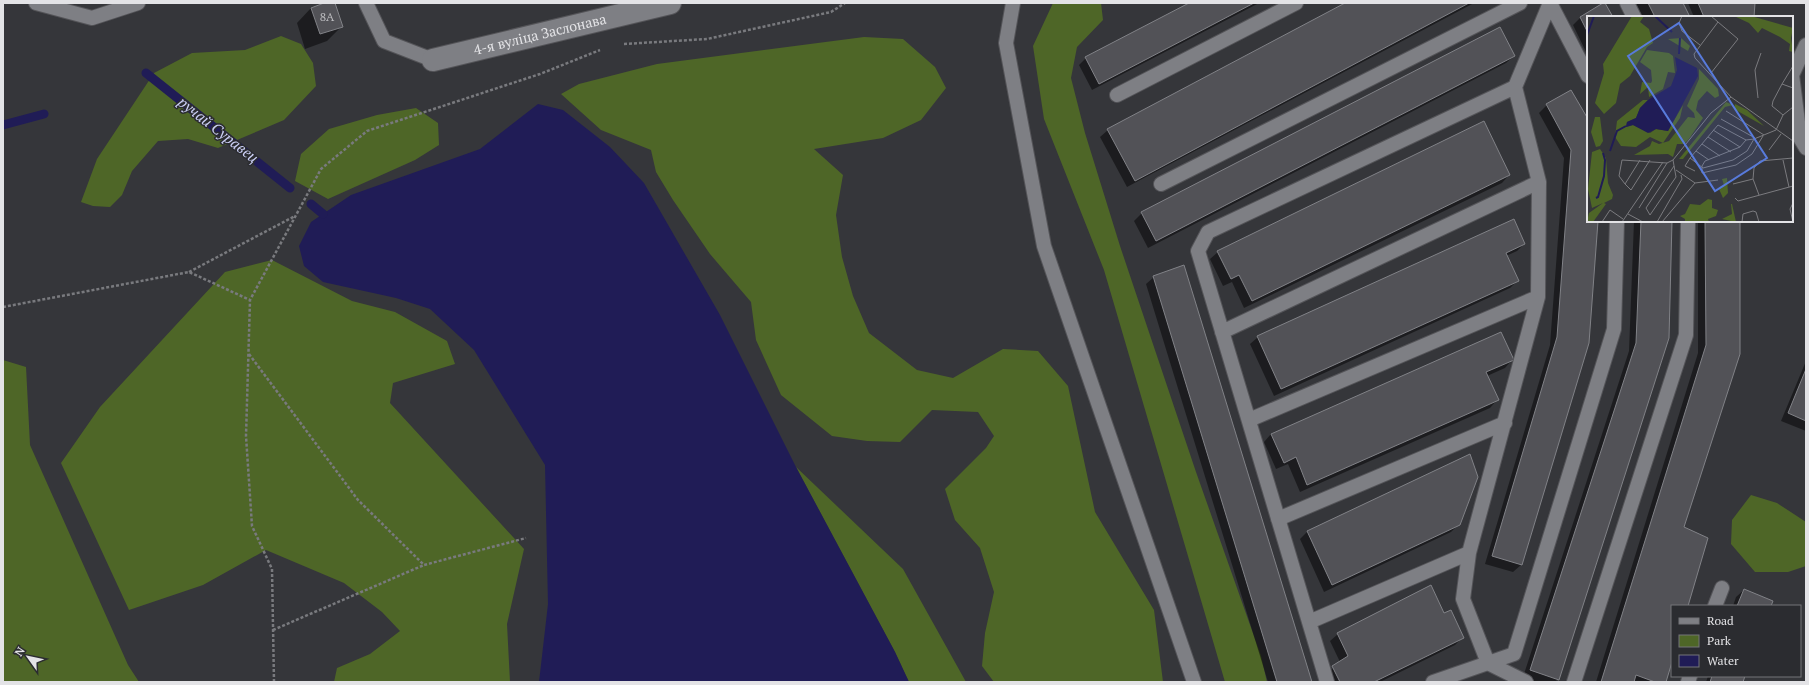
<svg xmlns="http://www.w3.org/2000/svg" width="1809" height="685" font-family="'PT Serif',serif">
	<rect width="100%" height="100%" fill="#35363a"/>
	<path fill="#4e6627" d="M 1053,3 L 1101,3 L 1103,20 L 1077,47 L 1071,78 L 1085,133 L 1120,246 L 1196,472 L 1261,656 L 1267,682 L 1225,682 L 1104,270 L 1044,119 L 1033,46 Z
		M 281,36 L 301,44 L 313,63 L 316,86 L 284,120 L 218,148 L 188,139 L 158,141 L 132,171 L 122,195 L 110,207 L 93,206 L 81,202 L 97,159 L 154,73 L 192,53 L 245,50 Z
		M 864,37 L 903,39 L 935,67 L 946,88 L 921,120 L 883,138 L 814,149 L 843,175 L 836,215 L 842,257 L 853,296 L 869,333 L 917,370 L 953,378 L 1003,349 L 1038,351 L 1068,386 L 1095,512 L 1154,610 L 1163,682 L 994,682 L 982,666 L 985,633 L 994,592 L 980,548 L 955,520 L 945,489 L 986,448 L 994,436 L 978,412 L 932,410 L 900,442 L 867,441 L 832,436 L 781,395 L 756,340 L 751,302 L 710,254 L 673,200 L 656,172 L 651,150 L 601,130 L 561,94 L 579,84 L 657,64 Z
		M 416,108 L 438,123 L 439,145 L 415,160 L 328,199 L 295,181 L 301,154 L 329,129 L 377,115 Z
		M 272,260 L 352,301 L 395,312 L 447,341 L 455,364 L 393,383 L 390,403 L 524,549 L 507,624 L 510,682 L 334,682 L 337,668 L 370,654 L 400,631 L 382,612 L 344,583 L 266,550 L 203,585 L 129,610 L 61,463 L 100,407 L 225,272 Z
		M 3,360 L 26,367 L 30,445 L 128,665 L 139,682 L 3,682 Z
		M 796,467 L 903,569 L 966,682 L 909,682 L 895,652 Z
		M 1751,495 L 1777,503 L 1806,522 L 1806,566 L 1788,572 L 1755,572 L 1731,544 L 1732,520 Z"/>
	<path fill="#201c56" d="M 538,104 L 563,110 L 610,147 L 644,183 L 720,315 L 796,467 L 895,652 L 909,682 L 539,682 L 548,604 L 545,465 L 474,350 L 430,309 L 396,298 L 323,282 L 304,266 L 299,246 L 311,222 L 351,195 L 480,149 Z"/>
	<path fill="#0007" d="M 327,3 L 334,3 L 342,26 L 327,41 L 305,49 L 297,23 L 311,8 Z
		M 1191,3 L 1259,3 L 1092,90 L 1079,65 L 1086,58 Z
		M 1347,3 L 1474,3 L 1127,187 L 1100,137 L 1108,130 Z
		M 1604,3 L 1611,17 L 1588,17 L 1588,56 L 1573,25 L 1580,18 Z
		M 1636,3 L 1682,3 L 1689,17 L 1643,17 Z
		M 1688,3 L 1754,3 L 1753,17 L 1694,17 Z
		M 1514,56 L 1506,63 L 1148,248 L 1134,221 L 1142,213 Z
		M 1571,92 L 1588,121 L 1588,221 L 1597,221 L 1588,343 L 1521,565 L 1513,572 L 1485,564 L 1550,345 L 1564,158 L 1539,113 L 1547,105 Z
		M 1509,175 L 1502,183 L 1244,308 L 1232,282 L 1223,286 L 1210,259 L 1218,252 Z
		M 1634,221 L 1671,221 L 1558,679 L 1555,682 L 1537,682 L 1523,677 L 1629,351 Z
		M 1698,221 L 1739,221 L 1683,527 L 1687,606 L 1672,606 L 1672,659 L 1665,682 L 1596,682 L 1698,353 Z
		M 1524,244 L 1517,251 L 1506,256 L 1517,281 L 1510,288 L 1274,396 L 1250,344 L 1258,337 Z
		M 1154,277 L 1311,682 L 1268,682 L 1146,284 Z
		M 1512,360 L 1505,368 L 1487,376 L 1497,400 L 1490,408 L 1300,492 L 1288,464 L 1276,469 L 1264,442 L 1271,434 Z
		M 1806,361 L 1806,431 L 1781,421 Z
		M 1459,524 L 1451,532 L 1324,592 L 1300,539 L 1308,531 Z
		M 1744,590 L 1770,606 L 1733,606 L 1736,597 Z
		M 1338,634 L 1462,638 L 1455,645 L 1380,682 L 1329,682 L 1325,675 L 1340,662 L 1330,641 Z
		M 1708,676 L 1744,676 L 1742,682 L 1706,682 Z"/>
	<g fill="none" stroke-linecap="round" stroke-linejoin="round">
		<path stroke="#201c56" stroke-width="9" d="M 146,73 L 290,188
			M 3,125 L 44,114
			M 311,204 L 323,214"/>
	</g>
	<path fill="#525257" stroke="#818287" d="M 324,3 L 335,3 L 343,27 L 320,34 L 311,8 Z
		M 1189,3 L 1254,3 L 1099,84 L 1085,57 Z
		M 1345,3 L 1469,3 L 1135,181 L 1107,129 Z
		M 1603,3 L 1605,3 L 1613,17 L 1588,17 L 1588,33 L 1580,17 Z
		M 1648,3 L 1683,3 L 1690,17 L 1655,17 Z
		M 1698,3 L 1755,3 L 1754,17 L 1704,17 Z
		M 1500,27 L 1515,56 L 1156,241 L 1141,212 Z
		M 1571,90 L 1588,119 L 1588,221 L 1598,221 L 1589,343 L 1522,565 L 1492,556 L 1557,337 L 1571,150 L 1546,104 Z
		M 1484,121 L 1510,175 L 1252,301 L 1239,275 L 1231,279 L 1217,251 Z
		M 1514,219 L 1525,244 L 1506,253 L 1519,281 L 1281,389 L 1257,336 Z
		M 1641,221 L 1672,221 L 1669,338 L 1559,680 L 1530,670 L 1636,343 Z
		M 1705,221 L 1740,221 L 1740,354 L 1684,527 L 1708,538 L 1688,606 L 1672,606 L 1672,662 L 1666,682 L 1655,682 L 1636,675 L 1634,682 L 1601,682 L 1706,345 Z
		M 1184,265 L 1312,682 L 1277,682 L 1153,276 Z
		M 1501,332 L 1514,360 L 1486,372 L 1499,400 L 1307,485 L 1296,457 L 1284,463 L 1271,434 Z
		M 1806,369 L 1806,421 L 1788,413 Z
		M 1470,454 L 1478,477 L 1460,525 L 1332,585 L 1307,531 Z
		M 1431,585 L 1444,613 L 1451,610 L 1464,638 L 1374,682 L 1340,682 L 1332,666 L 1348,656 L 1337,633 Z
		M 1744,589 L 1773,601 L 1771,606 L 1737,606 Z
		M 1712,676 L 1745,676 L 1743,682 L 1710,682 Z"/>
	<g fill="none" stroke-linecap="round" stroke-linejoin="round">
		<defs>
			<path id="lane" d="M 36,3 L 92,18 L 138,3
				M 366,3 L 384,41 L 433,60
				M 1013,3 L 1006,43 L 1044,246 L 1194,682
				M 1550,3 L 1588,76
				M 1627,3 L 1634,17
				M 1806,45 L 1792,75 L 1800,138 L 1806,148
				M 1117,95 L 1296,3
				M 1161,184 L 1520,3
				M 1222,332 L 1539,182 L 1515,87
				M 1249,420 L 1538,297
				M 1278,519 L 1505,423
				M 1715,606 L 1722,588
				M 1309,622 L 1469,553
				M 1327,682 L 1198,251 L 1208,232 L 1515,87 L 1550,3
				M 1433,682 L 1514,654 L 1614,329 L 1617,221
				M 1526,682 L 1488,663 L 1463,599 L 1469,553 L 1538,297 L 1539,182
				M 1574,682 L 1686,335 L 1688,221
				M 1688,682 L 1690,676"/>
			<g id="street">
				<path id="s1" d="M 433,60 L 670,3"/>
			</g>
		</defs>
		<use href="#lane" stroke="#545458" stroke-width="16"/>
		<use href="#street" stroke="#545458" stroke-width="24"/>
		<path stroke="#797a7e" stroke-width="2.5" stroke-dasharray="3 2" stroke-linecap="butt" d="M 624,44 L 707,39 L 831,12 L 845,3
			M 189,272 L 295,216
			M 3,307 L 189,272 L 250,300
			M 249,354 L 358,500 L 424,565 L 526,538
			M 273,630 L 424,565
			M 274,682 L 272,569 L 252,526 L 246,436 L 250,300 L 321,169 L 367,131 L 540,74 L 600,50"/>
		<use href="#lane" stroke="#7e7f84" stroke-width="14"/>
		<use href="#street" stroke="#7e7f84" stroke-width="22"/>
	</g>
	<g text-anchor="middle" stroke-width="3" stroke-linejoin="round" paint-order="stroke">
		<g font-size="12" fill="#bfbfc2">
			<text x="327" y="21">8А</text>
		</g>
		<g font-size="14" fill="#e3e3e6" stroke="#2b2c30">
			<text dy="5" stroke="none"><textPath href="#s1" startOffset="110">4-я вуліца Заслонава</textPath></text>
		</g>
		<g font-size="15" font-style="italic" fill="#cbcff5" stroke="#2b2c30">
			<text transform="translate(218 130) rotate(38)" y="5">ручай Суравец</text>
		</g>
	</g>
	<g transform="translate(1587 16)">
		<rect width="206" height="206" fill="#35363a"/>
		<path d="M 45,0 L 57,0 L 53,6 L 62,13 L 66,27 L 60,31 L 43,60 L 33,68 L 29,87 L 17,98 L 8,87 L 17,57 L 16,48 ZM 147,0 L 164,0 L 206,12 L 204,22 L 206,36 L 202,35 L 203,28 L 193,21 L 175,12 L 171,17 L 162,7 ZM 94,22 L 103,30 L 101,35 L 81,23 ZM 60,34 L 82,37 L 86,40 L 88,57 L 81,56 L 76,73 L 62,81 L 61,71 L 53,78 L 55,66 L 64,67 L 65,65 L 64,54 L 53,46 ZM 112,53 L 131,73 L 132,80 L 128,82 L 120,75 L 111,85 L 109,94 L 116,102 L 102,123 L 97,128 L 90,128 L 86,141 L 81,138 L 47,139 L 63,130 L 65,125 L 72,128 L 82,125 L 101,101 L 108,102 L 107,97 L 100,90 L 112,63 ZM 56,84 L 61,84 L 53,92 L 49,102 L 40,106 L 39,111 L 46,109 L 63,117 L 69,113 L 81,115 L 96,89 L 93,102 L 76,127 L 63,121 L 49,131 L 34,130 L 28,121 L 30,105 ZM 139,86 L 146,89 L 138,91 L 96,143 L 92,143 ZM 148,88 L 160,94 L 177,110 L 147,93 ZM 8,101 L 13,101 L 16,125 L 13,130 L 9,131 L 4,116 ZM 13,133 L 19,142 L 21,167 L 26,179 L 25,183 L 17,187 L 19,188 L 6,206 L 0,206 L 2,197 L 16,187 L 5,192 L 1,173 L 5,136 ZM 140,162 L 141,177 L 136,182 L 132,173 L 137,169 L 135,163 ZM 121,183 L 125,184 L 125,192 L 131,194 L 129,200 L 121,203 L 122,206 L 98,206 L 98,203 L 93,200 L 98,198 L 103,188 L 113,189 ZM 144,188 L 145,188 L 149,206 L 135,203 L 145,198 Z" fill="#4e6627"/>
		<path d="M 88,41 L 110,52 L 111,60 L 81,115 L 69,113 L 61,117 L 46,109 L 39,111 L 40,106 L 49,102 L 53,92 L 61,84 L 84,70 L 90,54 Z" fill="#201c56"/>
		<path fill="none" stroke="#201c56" stroke-width="2" d="M 68,0 L 85,16M 0,19 L 7,0M 92,38 L 93,22M 23,135 L 30,115 L 39,110M 9,182 L 11,181 L 17,160 L 18,144 L 16,137"/>
		<path fill="none" stroke="#7b7b7f" stroke-width="1" d="M 95,0 L 92,7 L 95,15 L 113,29M 124,0 L 131,6 L 107,38 L 108,42 L 144,81 L 206,125M 124,57 L 151,23 L 131,6M 195,68 L 206,50M 171,82 L 168,54 L 174,37M 139,95 L 177,119M 196,99 L 185,90 L 186,85 L 195,68 L 206,72M 134,103 L 168,122M 126,114 L 153,131 L 159,124M 121,121 L 144,136M 167,123 L 159,124 L 131,109 L 103,142 L 116,152 L 146,144 L 160,135 L 167,123 L 189,114 L 196,99 L 206,91M 115,128 L 133,140M 153,131 L 118,145 L 115,150 L 115,157 L 149,149 L 165,138 L 176,120M 182,134 L 194,118M 109,135 L 122,144M 103,142 L 98,150 L 108,155M 53,144 L 38,168 L 44,174 L 63,144M 196,144 L 202,171M 87,150 L 59,192 L 63,199 L 89,161 L 86,144 L 124,97 L 144,81M 166,163 L 172,179M 108,167 L 131,164M 38,168 L 32,160 L 35,144 L 80,147 L 86,144M 146,168 L 166,163 L 167,152 L 173,145 L 206,142M 148,182 L 151,185 L 206,170M 52,192 L 80,147M 41,198 L 56,206M 15,206 L 23,194 L 36,203M 35,206 L 76,146M 70,206 L 95,163 L 94,159M 75,206 L 108,167 L 89,154M 155,206 L 156,198 L 166,195 L 169,196 L 172,206M 206,206 L 203,193 L 206,187"/>
		<path fill="#587bdc" fill-opacity="0.15" stroke="#587bdc" stroke-width="2" d="M 92,7 L 180,142 L 128,175 L 41,40 Z"/>
		<rect width="206" height="206" fill="none" stroke="#e3e3e6" stroke-width="2"/>
	</g>
	<rect width="1809" height="685" fill="none" stroke="#e3e3e6" stroke-width="8"/>
	<rect x="1671" y="605" width="130" height="72" fill="#2b2c30" stroke="#757579"/>
	<rect x="1679" y="618" width="20" height="6" fill="#7e7f84" stroke="#757579"/>
	<text x="1707" y="625" font-size="12" fill="#e3e3e6">Road</text>
	<rect x="1679" y="635" width="20" height="12" fill="#4e6627" stroke="#757579"/>
	<text x="1707" y="645" font-size="12" fill="#e3e3e6">Park</text>
	<rect x="1679" y="655" width="20" height="12" fill="#201c56" stroke="#757579"/>
	<text x="1707" y="665" font-size="12" fill="#e3e3e6">Water</text>
	<g transform="translate(28 657) rotate(303)" stroke="#2b2c30" stroke-width="3" paint-order="stroke">
	<path d="M0-3L7 15L0 10L-7 15Z" fill="#e3e3e6"/>
	<text y="-6" font-size="11" font-weight="bold" text-anchor="middle" fill="#e3e3e6">N</text>
	</g>
</svg>
